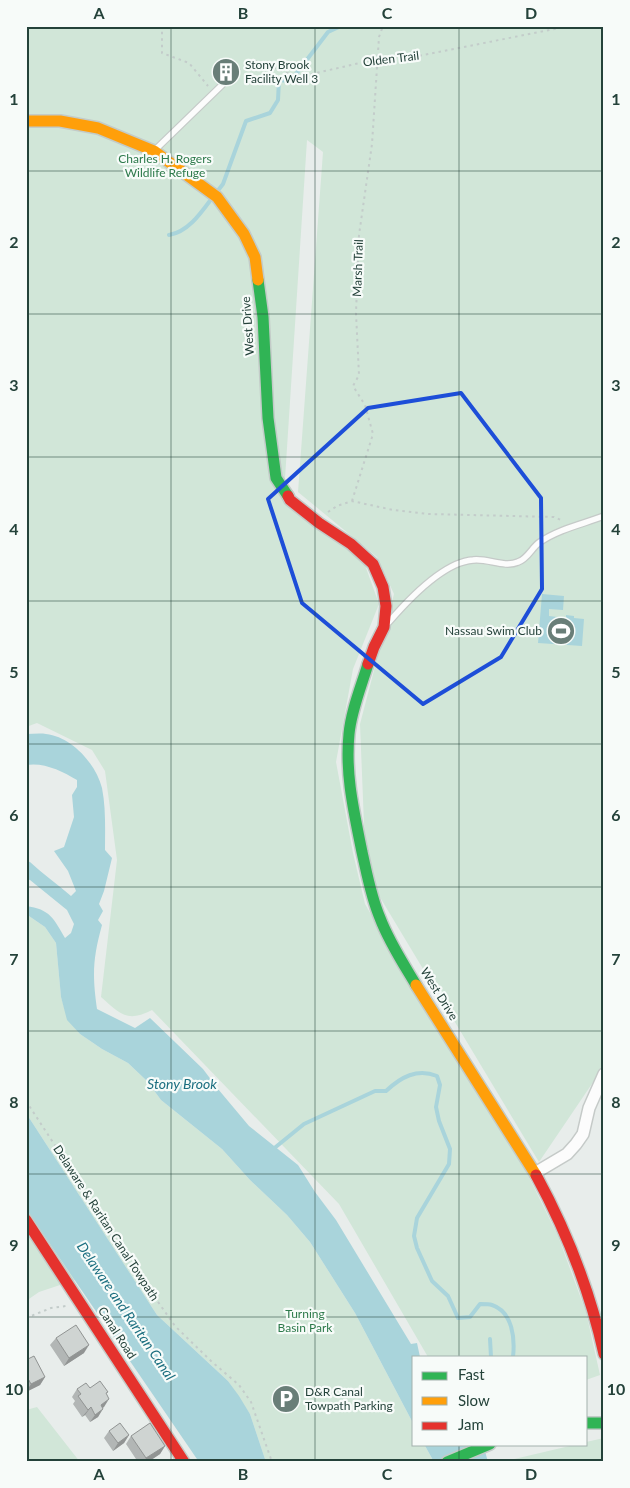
<svg xmlns="http://www.w3.org/2000/svg" width="630" height="1488" font-family="Lato,sans-serif">
	<rect width="100%" height="100%" fill="#e8edeb"/>
	<path fill="#d1e6d8" d="M 26,26 L 604,26 L 604,1066 L 539,1162 L 366,874 L 360,724 L 394,594 L 377,557 L 298,492 L 323,152 L 307,140 L 284,494 L 365,565 L 379,604 L 353,669 L 336,762 L 353,853 L 365,904 L 430,1016 L 523,1165 L 558,1236 L 586,1312 L 600,1375 L 586,1380 L 586,1357 L 428,1357 L 339,1204 L 152,1010 C 127,1023 120,1014 101,997 L 117,860 L 105,771 L 92,750 L 37,723 L 26,727 Z
		M 26,914 L 45,927 L 56,943 L 61,997 L 68,1020 L 80,1034 L 102,1049 L 128,1063 L 147,1081 L 161,1100 L 222,1149 L 250,1180 L 287,1215 L 310,1242 L 355,1313 L 414,1425 L 414,1444 L 424,1444 L 434,1462 L 266,1462 L 250,1414 L 228,1381 L 157,1315 L 26,1113 Z
		M 26,1209 L 75,1280 L 39,1292 L 26,1301 Z
		M 37,1407 L 80,1462 L 29,1462 L 26,1458 L 26,1410 Z
		M 604,1438 L 604,1462 L 502,1462 L 578,1444 L 586,1444 L 586,1442 Z"/>
	<path fill="#a9d4db" d="M 542,594 L 564,596 L 563,610 L 549,609 L 549,616 L 566,618 L 566,615 L 574,616 L 574,618 L 584,619 L 582,646 L 538,643 Z
		M 26,734 C 33,734 40,733 46,734 C 72,737 96,764 102,788 C 106,808 105,830 105,850 L 112,858 L 104,891 L 99,904 L 103,911 L 98,920 L 102,925 C 93,958 92,974 97,1009 L 135,1028 L 150,1018 L 203,1069 L 218,1089 L 249,1126 L 298,1165 L 315,1192 L 336,1220 L 411,1344 L 417,1343 L 420,1357 L 414,1357 L 414,1425 L 355,1313 L 310,1242 L 287,1215 L 250,1180 L 222,1149 L 161,1100 L 147,1081 L 128,1063 L 102,1049 L 80,1034 L 67,1020 L 61,997 L 56,943 L 45,927 L 26,914 L 26,906 C 50,909 54,919 65,938 L 71,933 L 74,924 L 67,910 L 30,880 L 26,879 L 26,861 L 30,862 C 43,874 57,884 71,896 L 76,891 L 68,871 L 54,851 L 64,847 L 74,817 L 72,795 L 77,787 L 77,780 C 62,771 44,762 26,765 Z
		M 26,1113 L 157,1315 L 228,1381 L 239,1396 L 250,1414 L 266,1462 L 199,1462 L 26,1209 Z
		M 424,1444 L 483,1444 L 488,1462 L 434,1462 Z"/>
	<g fill="none" stroke-linecap="round" stroke-linejoin="round">
		<path stroke="#a9d4db" stroke-width="4" d="M 216,193 L 223,184 L 246,121 L 270,113 L 278,100 L 279,80 L 288,81 L 293,78 L 328,32 L 341,26
			M 169,235 C 188,232 201,213 212,198
			M 272,1150 L 304,1124 L 375,1091 L 386,1091 C 401,1077 417,1068 437,1076 L 440,1085 L 436,1107 L 439,1121 L 450,1149 L 449,1164 L 417,1218 L 414,1236 L 417,1248 L 432,1281 L 448,1296 L 458,1318 L 470,1317 L 480,1304 C 484,1304 489,1304 492,1305 C 513,1312 515,1339 513,1357
			M 490,1339 L 491,1357"/>
		<defs>
			<path id="lane" d="M 155,150 L 222,85
				M 389,622 C 408,600 443,562 473,560 C 488,558 504,568 518,562 C 528,559 532,547 540,542 C 559,529 583,524 604,516"/>
			<path id="street" d="M 535,1173 L 567,1154 L 576,1144 L 583,1134 L 589,1108 L 604,1074"/>
			<path id="fast" d="M 258,280 L 263,317 L 268,418 L 276,478 L 288,496
				M 368,664 C 361,687 351,711 349,734 C 345,775 354,812 362,852 C 367,874 371,897 380,918 C 389,942 403,963 416,985
				M 586,1423 L 604,1423
				M 447,1462 L 490,1444"/>
			<path id="slow" d="M 26,121 L 60,121 L 98,128 L 154,151 L 217,197 L 244,234 L 255,257 L 258,280
				M 416,985 L 536,1175"/>
			<path id="jam" d="M 288,496 L 290,500 L 319,523 L 351,544 L 373,564 L 383,587 L 386,606 L 384,627 L 374,647 L 368,664
				M 536,1175 C 567,1232 590,1291 604,1354
				M 26,1220 L 184,1462"/>
		</defs>
		<use href="#lane" stroke="#c5cac8" stroke-width="8"/>
		<use href="#street" stroke="#c5cac8" stroke-width="14"/>
		<use href="#fast" stroke="#c3cbc8" stroke-width="14"/>
		<use href="#slow" stroke="#c3cbc8" stroke-width="14"/>
		<use href="#jam" stroke="#c3cbc8" stroke-width="14"/>
		<path stroke="#c3ccca" stroke-width="2" stroke-dasharray="2.5 4" stroke-linecap="butt" d="M 165,26 L 162,31 L 162,53 L 189,63 L 208,86
			M 228,78 L 235,72 L 255,61 L 299,77 L 377,59 L 413,57 L 570,26
			M 352,501 L 373,434 L 365,405 L 353,386 L 359,375 L 356,313 L 359,235 L 372,144 L 379,37 L 383,26
			M 328,512 L 337,506 L 352,501 L 393,510 L 429,514 L 554,517 L 563,521
			M 26,1101 L 92,1202 L 115,1241 L 175,1326 L 211,1361 L 239,1385 L 251,1402 L 272,1462
			M 26,1318 L 51,1308 L 66,1306"/>
		<use href="#lane" stroke="#fcfcfc" stroke-width="5.5"/>
		<use href="#street" stroke="#fcfcfc" stroke-width="11"/>
		<use href="#fast" stroke="#30b455" stroke-width="11"/>
		<use href="#slow" stroke="#ff9f0a" stroke-width="11"/>
		<use href="#jam" stroke="#e5322d" stroke-width="11"/>
	</g>
	<path fill="#b2b6b5" d="M 56,1338 L 84,1353 L 64,1366 L 50,1345 Z
		M 26,1360 L 45,1377 L 40,1385 L 26,1392 Z
		M 90,1388 L 106,1394 L 104,1407 L 102,1408 L 98,1417 L 90,1422 L 85,1415 L 82,1417 L 73,1404 L 75,1401 L 72,1397 L 77,1389 Z
		M 109,1431 L 129,1435 L 124,1443 L 113,1451 L 104,1438 Z
		M 131,1436 L 165,1446 L 160,1454 L 148,1462 L 138,1462 L 126,1444 Z"/>
	<path fill="#919493" d="M 89,1345 L 84,1353 L 64,1366 L 69,1358 Z
		M 45,1377 L 40,1385 L 26,1392 L 31,1384 Z
		M 109,1399 L 104,1407 L 95,1413 L 101,1405 Z
		M 91,1407 L 85,1415 L 82,1417 L 88,1410 Z
		M 103,1409 L 98,1417 L 90,1422 L 95,1415 Z
		M 129,1435 L 124,1443 L 113,1451 L 118,1443 Z
		M 165,1446 L 160,1454 L 148,1462 L 144,1462 L 146,1458 Z"/>
	<path fill="#cfd4d2" stroke="#919493" d="M 76,1325 L 89,1345 L 69,1358 L 56,1338 Z
		M 34,1356 L 45,1377 L 31,1384 L 26,1375 L 26,1360 Z
		M 100,1381 L 108,1392 L 106,1393 L 109,1399 L 101,1405 L 103,1409 L 95,1415 L 91,1407 L 88,1410 L 78,1396 L 81,1394 L 77,1389 L 86,1383 L 90,1388 Z
		M 120,1423 L 129,1435 L 118,1443 L 109,1431 Z
		M 150,1423 L 165,1446 L 146,1458 L 131,1436 Z"/>
	<path fill="none" stroke="#1d4ed8" stroke-width="4" stroke-linejoin="round" d="M 461,393 L 541,498 L 542,589 L 501,657 L 423,704 L 302,603 L 268,499 L 368,408 Z"/>
	<path fill="none" stroke="#24423a" stroke-width="1" stroke-opacity="0.55" d="M 171,26 L 171,1462M 315,26 L 315,1462M 459,26 L 459,1357M 26,171 L 604,171M 26,314 L 604,314M 26,457 L 604,457M 26,601 L 604,601M 26,744 L 604,744M 26,887 L 604,887M 26,1031 L 604,1031M 26,1174 L 604,1174M 26,1317 L 604,1317M 459,1444 L 459,1462"/>
	<defs>
		<symbol id="building-disc" viewBox="-11 -11 22 22"><circle r="9.5" fill="#697e78" stroke="#f7fbf9"/><path d="M-4-6H4V6H1V3H-1V6H-4ZM-2.5-4.3h1.7v1.8h-1.7ZM.8-4.3h1.7v1.8H.8ZM-2.5-1h1.7V.8h-1.7ZM.8-1h1.7V.8H.8Z" fill="#fff"/></symbol>
		<symbol id="stadium-disc" viewBox="-11 -11 22 22"><circle r="9.5" fill="#697e78" stroke="#f7fbf9"/><path d="M0-5a6.5 5 0 1 0 0 10a6.5 5 0 1 0 0-10ZM-3.5-1.8h7v3.6h-7Z" fill="#fff"/></symbol>
		<symbol id="parking-disc" viewBox="-11 -11 22 22"><circle r="9.5" fill="#697e78" stroke="#f7fbf9"/><path d="M-3.5-5.5H1a3.5 3.5 0 0 1 0 7H-1V5.5H-3.5ZM-1-3.4V-.6H.8a1.4 1.4 0 0 0 0-2.8Z" fill="#fff"/></symbol>
	</defs>
	<g fill-rule="evenodd">
		<use href="#building-disc" x="210" y="56" width="32" height="32"/>
		<use href="#stadium-disc" x="545" y="615" width="32" height="32"/>
		<use href="#parking-disc" x="270" y="1383" width="32" height="32"/>
	</g>
	<g text-anchor="middle" stroke-width="4.5" stroke-linejoin="round" paint-order="stroke">
		<g font-size="12" fill="#24423a" stroke="#f7fbf9">
			<text transform="translate(391 59) rotate(-7)" y="4">Olden Trail</text>
			<text transform="translate(358 268) rotate(-88)" y="4">Marsh Trail</text>
			<text transform="translate(248 326) rotate(-94)" y="4">West Drive</text>
			<text transform="translate(439 994) rotate(58)" y="4">West Drive</text>
			<text transform="translate(106 1223) rotate(57)" y="4">Delaware &amp; Raritan Canal Towpath</text>
			<text transform="translate(117 1333) rotate(57)" y="4">Canal Road</text>
		</g>
		<g font-size="12" fill="#24423a" stroke="#f7fbf9" text-anchor="start">
			<text x="245" y="69">Stony Brook<tspan x="245" dy="14">Facility Well 3</tspan></text>
			<text x="542" y="635" text-anchor="end">Nassau Swim Club</text>
			<text x="305" y="1396">D&amp;R Canal<tspan x="305" dy="14">Towpath Parking</tspan></text>
		</g>
		<g font-size="12" fill="#2d7a4b" stroke="#f7fbf9">
			<text x="165" y="163">Charles H. Rogers<tspan x="165" dy="14">Wildlife Refuge</tspan></text>
			<text x="305" y="1318">Turning<tspan x="305" dy="14">Basin Park</tspan></text>
		</g>
		<g font-size="14" font-style="italic" fill="#1c6f80" stroke="#f7fbf9">
			<text x="182" y="1089">Stony Brook</text>
			<text transform="translate(126 1311) rotate(56)" y="5">Delaware and Raritan Canal</text>
		</g>
	</g>
	<rect width="630" height="1488" fill="none" stroke="#f7fbf9" stroke-width="55"/>
	<rect x="412" y="1356" width="175" height="90" fill="#f7fbf9" stroke="#a3b1ad"/>
	<rect x="422" y="1372" width="25" height="8" fill="#30b455" stroke="#a3b1ad"/>
	<text x="458" y="1380" font-size="15" fill="#24423a">Fast</text>
	<rect x="422" y="1397" width="25" height="8" fill="#ff9f0a" stroke="#a3b1ad"/>
	<text x="458" y="1406" font-size="15" fill="#24423a">Slow</text>
	<rect x="422" y="1422" width="25" height="8" fill="#e5322d" stroke="#a3b1ad"/>
	<text x="458" y="1430" font-size="15" fill="#24423a">Jam</text>
	<rect x="28" y="28" width="574" height="1432" fill="none" stroke="#24423a" stroke-width="2"/>
	<g font-size="16" text-anchor="middle" font-weight="bold" fill="#24423a">
		<text x="99" y="19">A</text>
		<text x="243" y="19">B</text>
		<text x="387" y="19">C</text>
		<text x="531" y="19">D</text>
		<text x="14" y="105">1</text>
		<text x="616" y="105">1</text>
		<text x="14" y="248">2</text>
		<text x="616" y="248">2</text>
		<text x="14" y="391">3</text>
		<text x="616" y="391">3</text>
		<text x="14" y="535">4</text>
		<text x="616" y="535">4</text>
		<text x="14" y="678">5</text>
		<text x="616" y="678">5</text>
		<text x="14" y="821">6</text>
		<text x="616" y="821">6</text>
		<text x="14" y="965">7</text>
		<text x="616" y="965">7</text>
		<text x="14" y="1108">8</text>
		<text x="616" y="1108">8</text>
		<text x="14" y="1251">9</text>
		<text x="616" y="1251">9</text>
		<text x="14" y="1395">10</text>
		<text x="616" y="1395">10</text>
		<text x="99" y="1480">A</text>
		<text x="243" y="1480">B</text>
		<text x="387" y="1480">C</text>
		<text x="531" y="1480">D</text>
	</g>
</svg>
